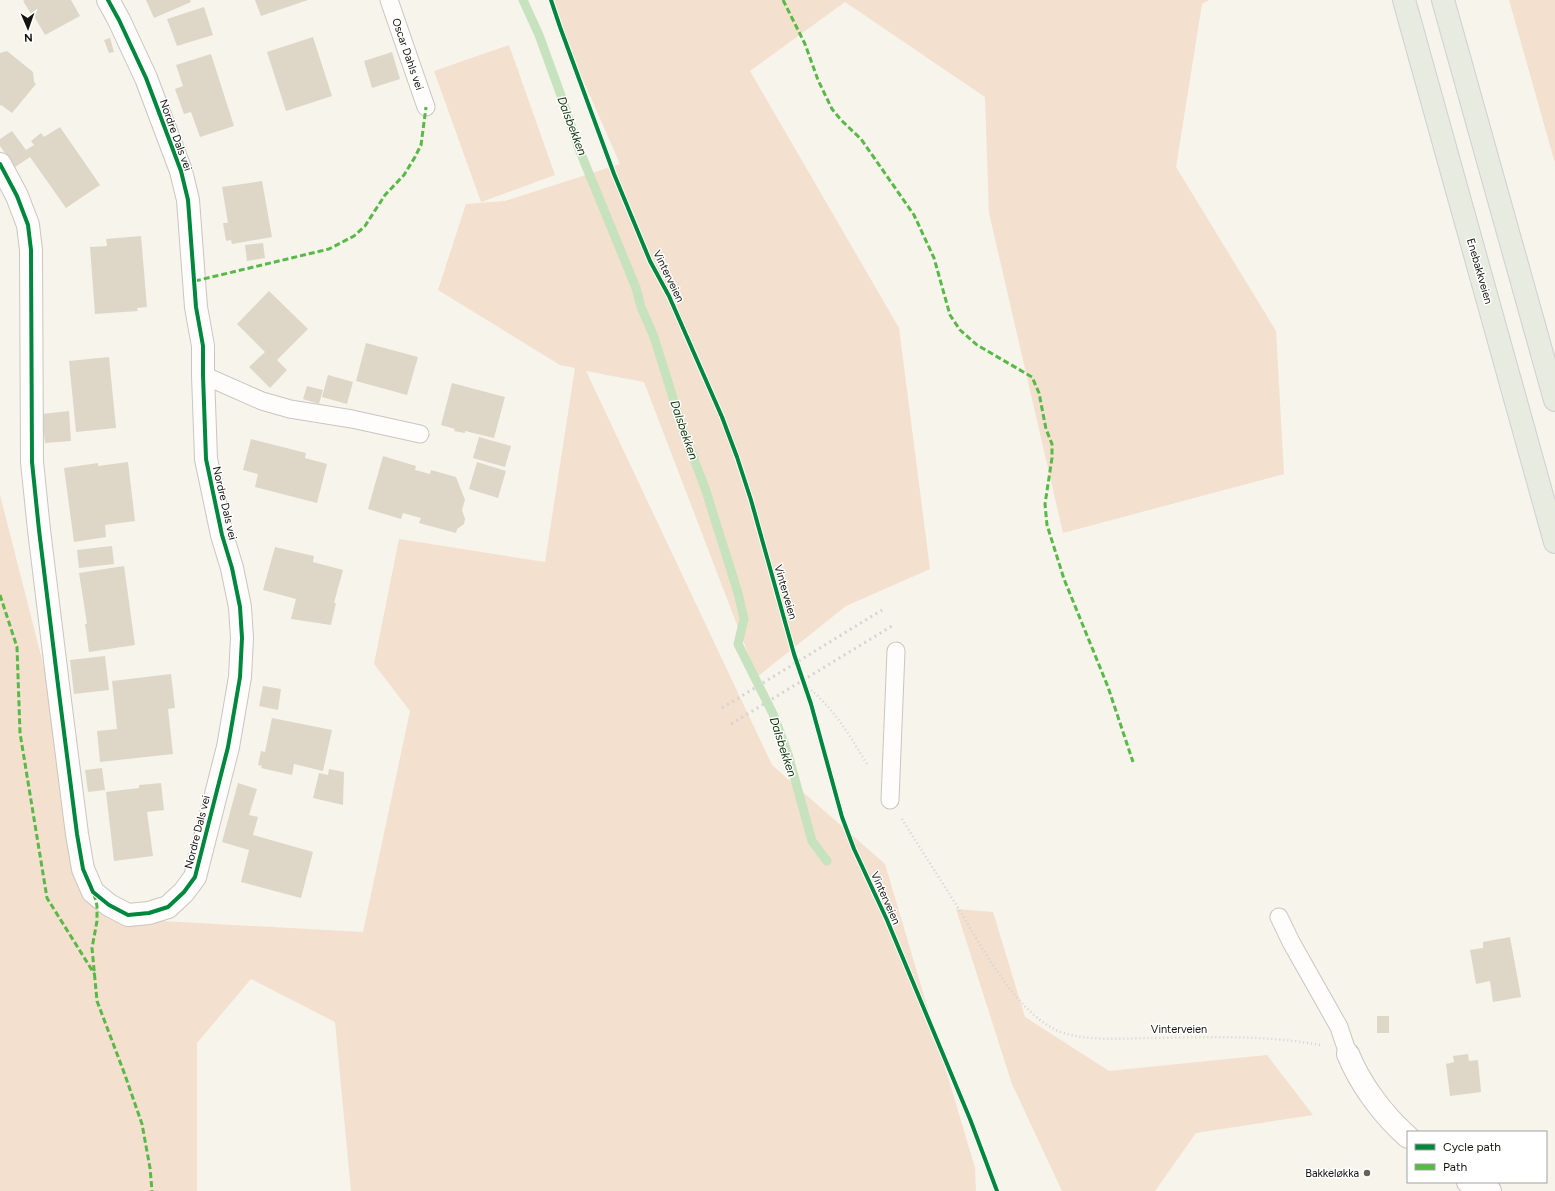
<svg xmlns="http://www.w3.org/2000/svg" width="1555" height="1191" font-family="Figtree,sans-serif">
	<rect width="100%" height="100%" fill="#f6f4eb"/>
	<path fill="#f4e0ce" d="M 548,0 L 1209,0 L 1202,4 L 1176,167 L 1276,331 L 1284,474 L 1063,533 L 989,213 L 985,97 L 845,2 L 750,71 L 899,328 L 930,569 L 846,606 L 757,677 L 644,382 L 586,371 L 772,765 L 885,864 L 975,1168 L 976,1191 L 351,1191 L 335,1022 L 251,979 L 197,1043 L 197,1191 L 0,1191 L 0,495 L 108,918 L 363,932 L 410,711 L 374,664 L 399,539 L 545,562 L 575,368 L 560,365 L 438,290 L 466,204 L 505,201 L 620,164 Z
		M 1509,0 L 1555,0 L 1555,163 Z
		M 509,45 L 555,175 L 481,202 L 434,71 Z
		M 956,909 L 993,912 L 1025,1017 L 1109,1071 L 1267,1055 L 1313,1115 L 1196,1133 L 1155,1191 L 1062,1191 L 1012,1084 Z"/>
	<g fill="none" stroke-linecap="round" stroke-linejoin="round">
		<path stroke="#c7e2be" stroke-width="9" d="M 523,0 L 539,35 L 559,90 L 579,149 L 636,288 L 641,307 L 654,337 L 683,430 L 705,488 L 738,593 L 744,619 L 738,644 L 774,716 L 788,754 L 812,841 L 827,861"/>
	</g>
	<path fill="#ded7c8" d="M 25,0 L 71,0 L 80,16 L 45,35 L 34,16 L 33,17 L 23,1 Z
		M 146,0 L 190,0 L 191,2 L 154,18 Z
		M 255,0 L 308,0 L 261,16 Z
		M 204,7 L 213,35 L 177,46 L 167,19 Z
		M 313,37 L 332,96 L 286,111 L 267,52 Z
		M 110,38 L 114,52 L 109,53 L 104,40 Z
		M 7,51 L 33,72 L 34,82 L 36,84 L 12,113 L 1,105 L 0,106 L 0,53 Z
		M 392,52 L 400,79 L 372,88 L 364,61 Z
		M 211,54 L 234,126 L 200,137 L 191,112 L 184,114 L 175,89 L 183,86 L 176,65 Z
		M 60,127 L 100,185 L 66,208 L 30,157 L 15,167 L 0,146 L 0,139 L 12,131 L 26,150 L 34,145 L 31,141 L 41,133 L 44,137 Z
		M 262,181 L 272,237 L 232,244 L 231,240 L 226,241 L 223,223 L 228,223 L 222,187 Z
		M 141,236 L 147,307 L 137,308 L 138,311 L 95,314 L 90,247 L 107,246 L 106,239 Z
		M 263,243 L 265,258 L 247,261 L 245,245 Z
		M 269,291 L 308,329 L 277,360 L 287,370 L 270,388 L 249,367 L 265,352 L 237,324 Z
		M 366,343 L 418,357 L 407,395 L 356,381 Z
		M 109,357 L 116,428 L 76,432 L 69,361 Z
		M 328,375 L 353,382 L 347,404 L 322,397 Z
		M 452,383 L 505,397 L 494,438 L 465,431 L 465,433 L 454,431 L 455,429 L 441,425 Z
		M 307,386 L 323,390 L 319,404 L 303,399 Z
		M 69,411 L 71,441 L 45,443 L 42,414 Z
		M 479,437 L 511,446 L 505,467 L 473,458 Z
		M 251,439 L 306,453 L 305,458 L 327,464 L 317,503 L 255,487 L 258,474 L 243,470 Z
		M 383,456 L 416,466 L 415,470 L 430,474 L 431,470 L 456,477 L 465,500 L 462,510 L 465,519 L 464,524 L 457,529 L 456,533 L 419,523 L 421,518 L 403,513 L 401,519 L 368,509 Z
		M 128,462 L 135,521 L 105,525 L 106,537 L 74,542 L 64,468 L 98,463 L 98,466 Z
		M 477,462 L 506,471 L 498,498 L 469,489 Z
		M 112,546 L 114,564 L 79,568 L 77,550 Z
		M 275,547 L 314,556 L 313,562 L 343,570 L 334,603 L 336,603 L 331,625 L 291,619 L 296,599 L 263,590 Z
		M 124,566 L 135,645 L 89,652 L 85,624 L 87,624 L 79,573 Z
		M 105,656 L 109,690 L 74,694 L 70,660 Z
		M 171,674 L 175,708 L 168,709 L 173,754 L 100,762 L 97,731 L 117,729 L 112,681 Z
		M 263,686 L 281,689 L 278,710 L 259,706 Z
		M 272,718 L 332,730 L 323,771 L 294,764 L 292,775 L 261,768 L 262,766 L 258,765 L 261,751 L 265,752 Z
		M 102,768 L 105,790 L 88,792 L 85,770 Z
		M 329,769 L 344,772 L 343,805 L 313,798 L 319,773 L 328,775 Z
		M 161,783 L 164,810 L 147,812 L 153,856 L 114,861 L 106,792 L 139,788 L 139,785 Z
		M 238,783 L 257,789 L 249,815 L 258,817 L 253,835 L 313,852 L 301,898 L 241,882 L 249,850 L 222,842 Z
		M 1510,937 L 1521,997 L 1493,1002 L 1490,981 L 1476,984 L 1470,950 L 1483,948 L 1483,942 Z
		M 1377,1016 L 1389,1016 L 1389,1033 L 1377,1033 Z
		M 1468,1054 L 1469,1061 L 1478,1060 L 1481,1092 L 1450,1096 L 1446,1064 L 1454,1062 L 1453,1056 Z"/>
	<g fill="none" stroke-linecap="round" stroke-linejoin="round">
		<defs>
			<path id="service" d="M 389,0 L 426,107
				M 203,375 L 262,401 L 290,409 L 352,419 L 420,434
				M 890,800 L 896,651
				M 1279,917 L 1291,942 L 1339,1027 L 1348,1054"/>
			<path id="minor" d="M 0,164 L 17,196 L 28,225 L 31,250 L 32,462 L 39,530 L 59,693 L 77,834 L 83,869 L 93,892 L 109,905 L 128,915 L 149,913 L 168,907 L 184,892 L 195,877 L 228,747 L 240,677 L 242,638 L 240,607 L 232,568 L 222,535 L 206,459 L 203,375 L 203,346 L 196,307 L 188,200 L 181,171 L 146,78 L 119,20 L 108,0
				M 1348,1054 C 1360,1084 1383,1115 1408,1137
				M 1468,1182 L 1490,1191"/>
			<path id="trunk" d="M 1404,0 L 1555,542
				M 1443,0 L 1555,400"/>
		</defs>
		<use href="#service" stroke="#c8c6c0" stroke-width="19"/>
		<use href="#minor" stroke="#c8c6c0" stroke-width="24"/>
		<use href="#trunk" stroke="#d1d0cc" stroke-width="24"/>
		<path stroke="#d3d3d1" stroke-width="2.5" stroke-dasharray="1 3" stroke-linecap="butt" d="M 805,685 C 834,708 848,733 867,764
			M 902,819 C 921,850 941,880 960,911 C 983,949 1018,1016 1061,1032 C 1090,1042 1124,1038 1154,1038 C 1209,1037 1266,1035 1320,1045"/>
		<use href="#service" stroke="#fefdfc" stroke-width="17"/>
		<use href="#minor" stroke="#fefdfc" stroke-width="22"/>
		<use href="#trunk" stroke="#e8ebe0" stroke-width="22"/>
		<path stroke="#d4d4d2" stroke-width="3" stroke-dasharray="2 4" stroke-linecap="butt" d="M 722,708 L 882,610
			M 731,724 L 892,626"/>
		<path stroke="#58b947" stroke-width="3" stroke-dasharray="6 3" stroke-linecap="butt" d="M 783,0 L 805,44 L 818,80 L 832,109 L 841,120 L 861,139 L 914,215 L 934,258 L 950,315 L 960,330 L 977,345 L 1032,377 L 1039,393 L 1046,429 L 1052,444 L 1052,458 L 1045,504 L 1047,525 L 1064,579 L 1108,687 L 1133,762
			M 195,281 L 329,249 L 354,236 L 365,226 L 385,195 L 404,175 L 415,157 L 421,145 L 426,107
			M 0,595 L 17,647 L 20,733 L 47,898 L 95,975
			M 94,894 L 97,906 L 97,921 L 92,948 L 97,1001 L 125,1075 L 142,1124 L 150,1168 L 152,1191"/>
		<defs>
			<path id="cycleway" d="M 551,0 L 560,27 L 614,174 L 650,261 L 669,296 L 722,417 L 737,457 L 751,500 L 794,654 L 811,704 L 842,817 L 854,849 L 887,920 L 970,1119 L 997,1191
				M 0,164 L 17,196 L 28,225 L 31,250 L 32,462 L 39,530 L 59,693 L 77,834 L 83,869 L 93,892 L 109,905 L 128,915 L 149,913 L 168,907 L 184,892 L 195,877 L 228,747 L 240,677 L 242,638 L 240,607 L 232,568 L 222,535 L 206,459 L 203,375 L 203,346 L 196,307 L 188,200 L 181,171 L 146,78 L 119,20 L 108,0"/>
		</defs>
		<use href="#cycleway" stroke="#fff" stroke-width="6"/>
		<use href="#cycleway" stroke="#00873e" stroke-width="4"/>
	</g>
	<circle fill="#63625b" stroke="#fff" stroke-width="1.5" cx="1367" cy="1173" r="4"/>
	<g text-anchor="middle" stroke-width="3" stroke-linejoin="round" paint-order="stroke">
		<g font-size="11" fill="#14130e" stroke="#fff">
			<text transform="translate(408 54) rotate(71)" y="4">Oscar Dahls vei</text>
			<text transform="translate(176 135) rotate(70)" y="4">Nordre Dals vei</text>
			<text transform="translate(1480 271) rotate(74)" y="4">Enebakkveien</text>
			<text transform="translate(669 276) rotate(64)" y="4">Vinterveien</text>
			<text transform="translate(225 503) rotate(77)" y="4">Nordre Dals vei</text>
			<text transform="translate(786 592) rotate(74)" y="4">Vinterveien</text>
			<text transform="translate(197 832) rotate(-76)" y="4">Nordre Dals vei</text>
			<text transform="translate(886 898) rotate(66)" y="4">Vinterveien</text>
			<text x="1179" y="1033">Vinterveien</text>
		</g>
		<g font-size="11" fill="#14130e" stroke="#fff" text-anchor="end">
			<text x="1359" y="1177">Bakkeløkka</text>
		</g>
		<g font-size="12" font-style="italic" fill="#0f3708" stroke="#fff">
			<text transform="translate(572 126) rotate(69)" y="4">Dalsbekken</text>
			<text transform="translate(684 430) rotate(71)" y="4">Dalsbekken</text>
			<text transform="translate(783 747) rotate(72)" y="4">Dalsbekken</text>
		</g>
	</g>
	<rect x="1407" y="1131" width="140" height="52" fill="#ffffff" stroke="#a1a19f"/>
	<rect x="1415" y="1144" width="20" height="6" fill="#00873e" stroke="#a1a19f"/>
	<text x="1443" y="1151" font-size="12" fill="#14130e">Cycle path</text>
	<rect x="1415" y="1164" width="20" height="6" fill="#58b947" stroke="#a1a19f"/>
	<text x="1443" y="1171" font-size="12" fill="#14130e">Path</text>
	<g transform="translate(28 28) rotate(178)" stroke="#ffffff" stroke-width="3" paint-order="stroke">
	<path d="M0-3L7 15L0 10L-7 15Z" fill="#14130e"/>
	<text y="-6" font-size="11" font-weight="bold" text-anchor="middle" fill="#14130e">N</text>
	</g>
</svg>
